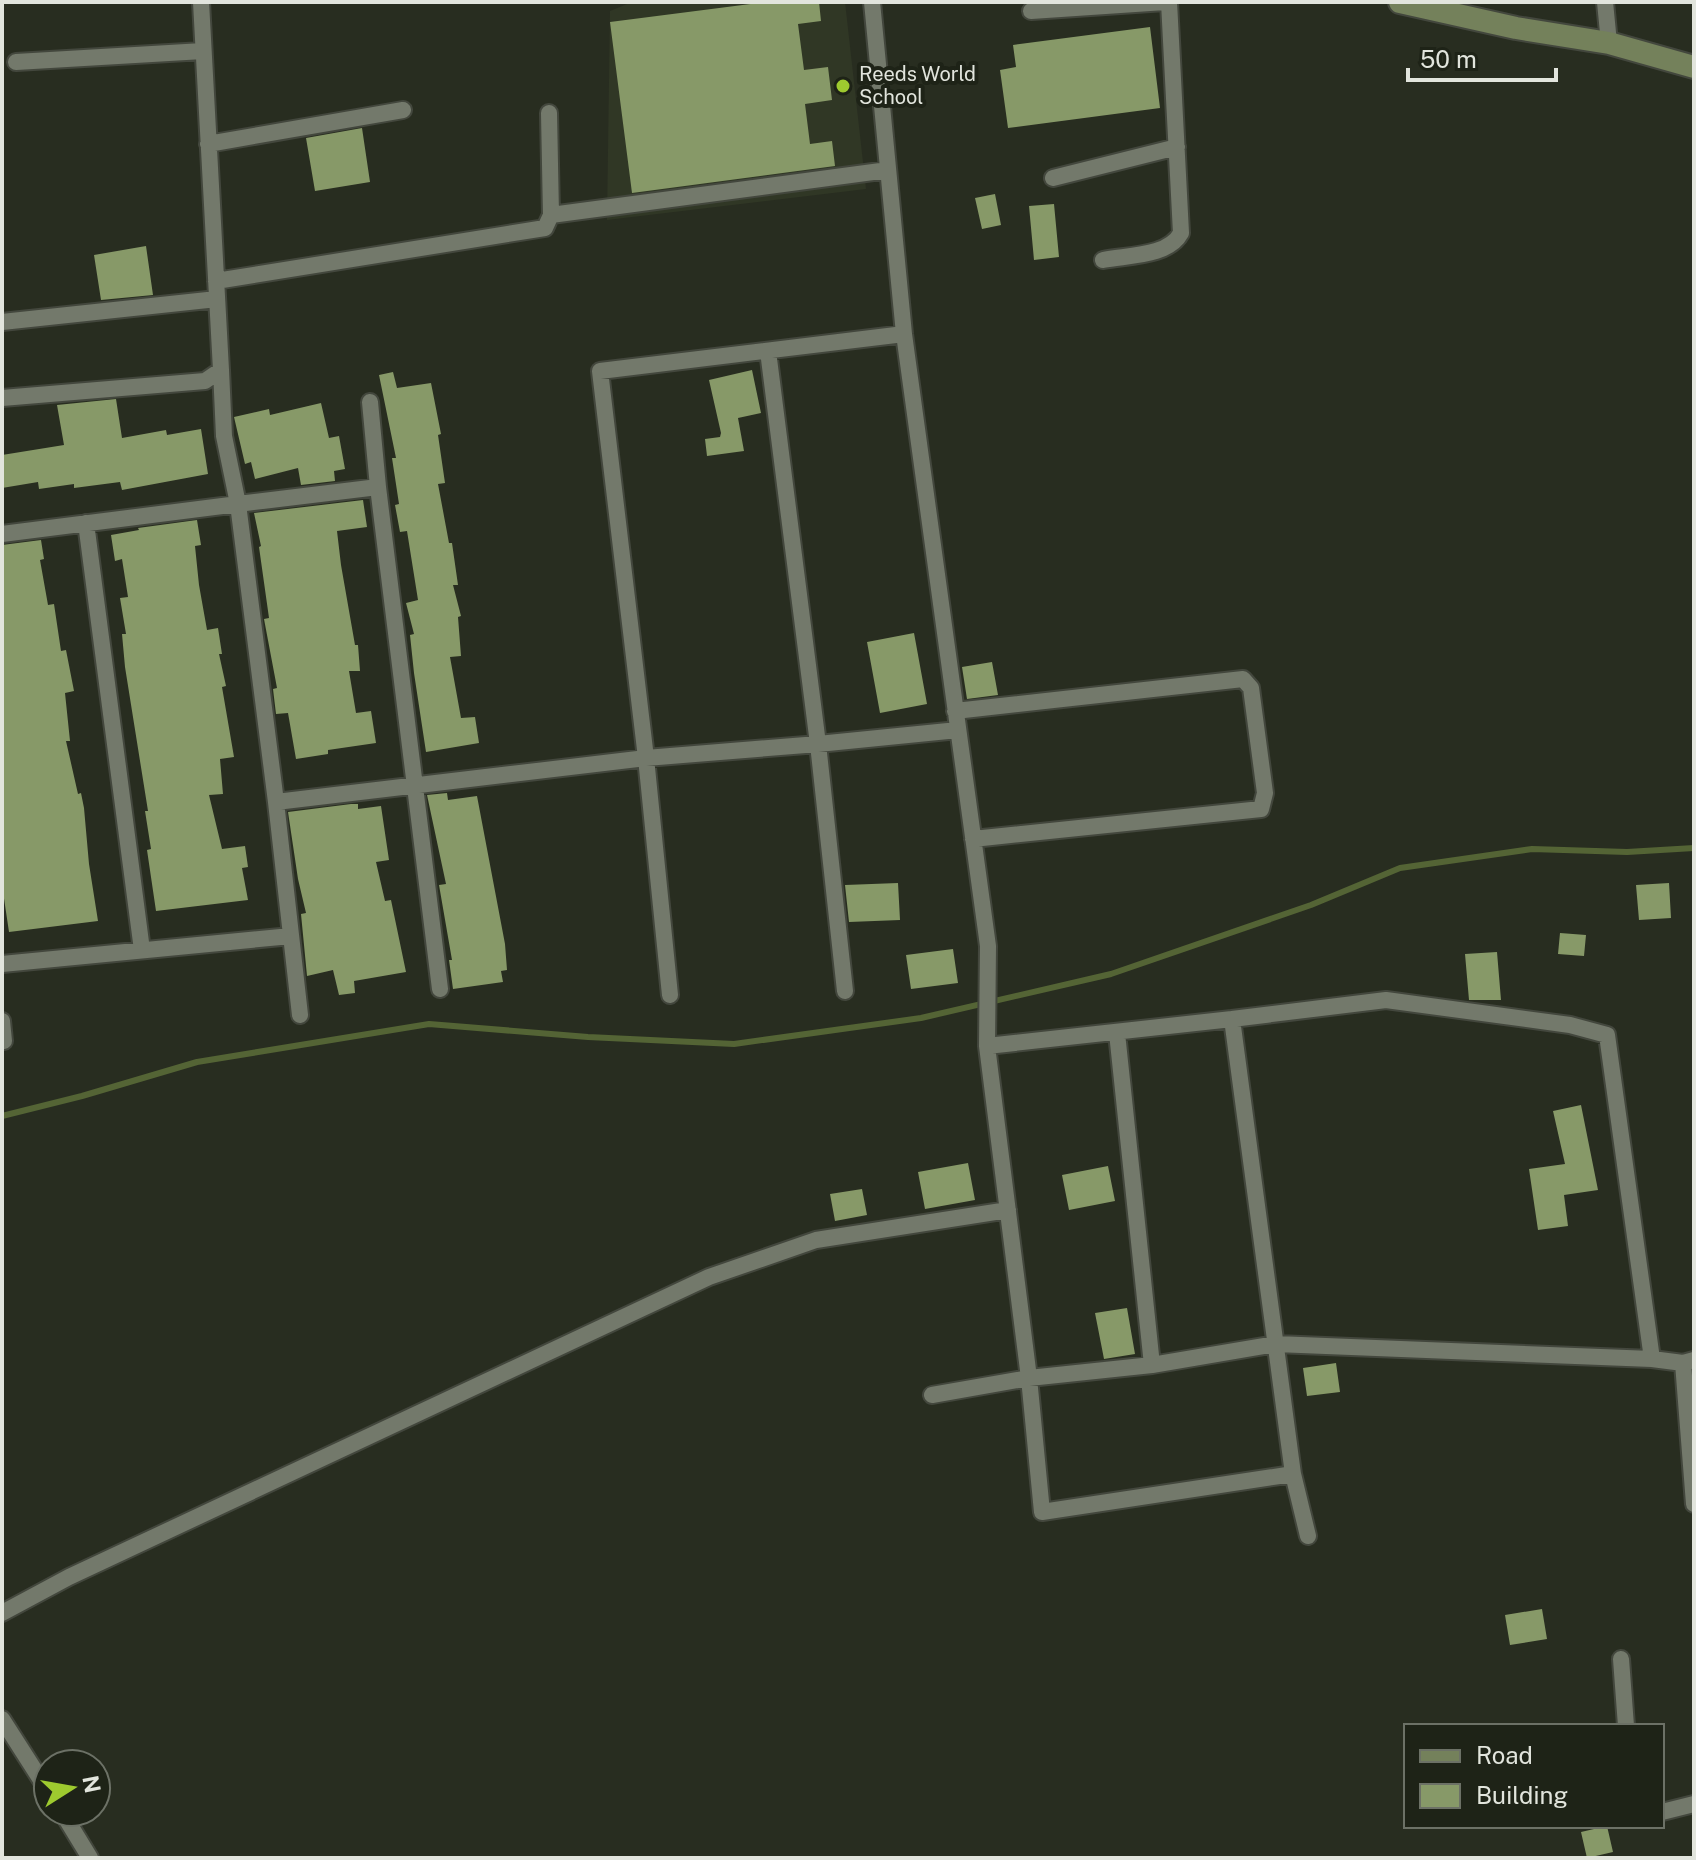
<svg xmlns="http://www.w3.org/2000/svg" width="1696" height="1860" font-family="'Public Sans',sans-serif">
	<rect width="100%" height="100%" fill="#282d20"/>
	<path fill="#303725" d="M 632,2 L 845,2 L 866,189 L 607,220 L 610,11 Z"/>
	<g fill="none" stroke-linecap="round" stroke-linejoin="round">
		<path stroke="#546435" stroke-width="6" d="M 2,1116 L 82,1096 L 197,1062 L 429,1024 L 588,1037 L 734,1044 L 921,1018 L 1111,974 L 1311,905 L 1400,868 L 1532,849 L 1627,852 L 1694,848"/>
	</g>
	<path fill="#879968" d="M 765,2 L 819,2 L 821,21 L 798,24 L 804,70 L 828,67 L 832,100 L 805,104 L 810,144 L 832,141 L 835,166 L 632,193 L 610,22 Z
		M 1150,27 L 1160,108 L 1008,128 L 1000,70 L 1016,67 L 1013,45 Z
		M 362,128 L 370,182 L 315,191 L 306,138 Z
		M 995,194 L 1001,225 L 982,229 L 975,198 Z
		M 1054,204 L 1059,257 L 1034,260 L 1029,206 Z
		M 146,246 L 153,295 L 101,300 L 94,255 Z
		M 752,370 L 761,413 L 738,418 L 744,451 L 707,456 L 705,439 L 720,437 L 721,433 L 709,380 Z
		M 393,372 L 397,388 L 431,383 L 441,434 L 438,435 L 445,483 L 438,484 L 449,543 L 452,543 L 458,585 L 453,585 L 461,616 L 458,617 L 461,656 L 450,657 L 461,718 L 475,717 L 479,743 L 426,752 L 414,673 L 410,635 L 414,634 L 406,603 L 418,600 L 407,531 L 400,532 L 395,505 L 399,504 L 392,458 L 396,458 L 379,375 Z
		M 116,399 L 122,438 L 166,430 L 167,435 L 201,429 L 208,474 L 122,490 L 120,482 L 74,488 L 74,484 L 39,489 L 38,482 L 2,488 L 2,455 L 64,445 L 57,405 Z
		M 321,403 L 329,438 L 339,436 L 345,469 L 334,471 L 335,481 L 301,485 L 298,468 L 255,479 L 251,462 L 245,464 L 234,417 L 269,409 L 270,415 Z
		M 363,500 L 367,527 L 337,531 L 341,565 L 355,645 L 358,645 L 360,671 L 349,671 L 356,713 L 371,711 L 376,743 L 328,750 L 328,754 L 296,759 L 288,713 L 276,714 L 273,689 L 277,688 L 264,619 L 269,618 L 259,547 L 261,546 L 254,513 Z
		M 197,520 L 201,545 L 195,546 L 199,585 L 207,630 L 218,628 L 222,654 L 219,654 L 226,686 L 222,687 L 234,757 L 220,759 L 223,794 L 209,795 L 222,849 L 245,846 L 248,867 L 242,868 L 248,900 L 156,911 L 147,850 L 151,849 L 145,811 L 148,811 L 125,667 L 122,634 L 126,634 L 120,598 L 128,597 L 122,559 L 115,561 L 111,535 L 139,530 L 138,528 Z
		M 41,540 L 44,559 L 40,560 L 48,605 L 54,604 L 61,651 L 66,650 L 74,691 L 65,693 L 70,741 L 66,741 L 78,794 L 81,793 L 84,808 L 89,864 L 98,921 L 9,932 L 2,885 L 2,545 Z
		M 914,633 L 927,704 L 880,713 L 867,642 Z
		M 992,662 L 998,695 L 967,699 L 962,667 Z
		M 447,793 L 448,800 L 477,796 L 505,944 L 507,970 L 501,971 L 503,982 L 453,989 L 449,960 L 452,960 L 439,885 L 446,884 L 427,795 Z
		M 351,804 L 358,804 L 358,809 L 381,806 L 389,860 L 376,862 L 385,901 L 391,900 L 406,972 L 354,981 L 355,993 L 339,995 L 333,970 L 307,976 L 301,914 L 306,913 L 298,879 L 288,812 Z
		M 898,883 L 900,920 L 849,922 L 845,885 Z
		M 1669,883 L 1671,918 L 1639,920 L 1636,885 Z
		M 1560,933 L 1586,935 L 1584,956 L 1558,954 Z
		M 953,949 L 958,983 L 911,989 L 906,955 Z
		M 1497,952 L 1501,1000 L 1469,1000 L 1465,954 Z
		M 1581,1105 L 1598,1190 L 1564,1195 L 1568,1226 L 1538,1230 L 1529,1169 L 1565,1164 L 1553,1111 Z
		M 968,1163 L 975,1200 L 925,1209 L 918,1172 Z
		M 1108,1166 L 1115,1201 L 1069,1210 L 1062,1175 Z
		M 862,1189 L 867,1215 L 835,1221 L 830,1194 Z
		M 1127,1308 L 1135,1354 L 1104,1359 L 1095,1313 Z
		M 1336,1363 L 1340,1392 L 1307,1396 L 1303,1368 Z
		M 1542,1609 L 1547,1639 L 1510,1645 L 1505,1615 Z
		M 1607,1826 L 1613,1852 L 1587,1858 L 1581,1832 Z"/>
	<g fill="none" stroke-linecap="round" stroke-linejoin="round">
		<defs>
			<path id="street" d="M 872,2 L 904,334 L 988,946 L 987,1046 L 1029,1378 L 1042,1512 L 1293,1474 L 1232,1019 L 987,1046
				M 1605,2 L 1609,43
				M 1031,11 L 1165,2
				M 16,62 L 203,51
				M 208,144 L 403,110
				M 1053,178 L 1177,147
				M 551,215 L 888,170
				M 1103,260 C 1127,255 1168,257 1181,233 L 1169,2
				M 216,281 L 545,228 L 551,215 L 549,113
				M 2,322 L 217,299
				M 768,351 L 818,744 L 845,991
				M 221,370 L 224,436 L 238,504 L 378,487 L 440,989
				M 2,398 L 205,381 L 221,370 L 201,2
				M 370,402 L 378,487
				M 86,523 L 142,950
				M 2,534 L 238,504 L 276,802
				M 955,711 L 1243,679 L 1251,688 L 1265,793 L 1261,809 L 973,839
				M 2,964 L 291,936
				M 670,995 L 646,758 L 600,371 L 904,334
				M 300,1015 L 276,802 L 646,758 L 818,744 L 958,730
				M 1232,1019 L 1386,1000 L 1570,1025 L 1607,1035 L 1652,1359
				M 2,1021 L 4,1041
				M 1117,1033 L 1152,1365 L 1276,1344 L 1652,1359 L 1683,1363 L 1694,1360
				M 1683,1363 L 1694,1504
				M 932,1395 L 1029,1378 L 1152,1365
				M 1293,1474 L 1308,1536
				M 2,1613 L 69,1577 L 709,1277 L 816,1240 L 1008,1210
				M 1621,1659 L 1626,1726
				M 2,1719 L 48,1791
				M 62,1812 L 90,1858
				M 1662,1812 L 1694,1804"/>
			<path id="secondary" d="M 1400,2 L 1516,28 L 1609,43 L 1694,67"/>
		</defs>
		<use href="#street" stroke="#43473d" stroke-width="20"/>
		<use href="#secondary" stroke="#43473d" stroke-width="26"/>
		<use href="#street" stroke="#73796b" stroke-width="16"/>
		<use href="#secondary" stroke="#74815b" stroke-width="22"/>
	</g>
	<circle fill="#9eca2f" stroke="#1e2317" stroke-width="3" cx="843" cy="86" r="8"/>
	<g text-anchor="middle" stroke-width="8" stroke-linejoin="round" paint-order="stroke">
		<g font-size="20" fill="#e2e5dd" stroke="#1e2317" text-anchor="start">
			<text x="859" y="81">Reeds World<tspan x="859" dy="23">School</tspan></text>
		</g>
	</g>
	<rect width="1696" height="1860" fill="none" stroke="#e2e5dd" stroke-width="8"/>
	<rect x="1404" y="1724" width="260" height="104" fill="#1e2317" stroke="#6c7166" stroke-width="2"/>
	<rect x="1420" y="1750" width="40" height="12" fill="#74815b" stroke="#6c7166" stroke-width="2"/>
	<text x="1476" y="1764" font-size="24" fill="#e2e5dd">Road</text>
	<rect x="1420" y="1784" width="40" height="24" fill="#879968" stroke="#6c7166" stroke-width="2"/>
	<text x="1476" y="1804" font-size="24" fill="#e2e5dd">Building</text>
	<g transform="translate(72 1788) rotate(79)"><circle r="38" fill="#1e2317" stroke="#6c7166" stroke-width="2"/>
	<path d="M0-6L14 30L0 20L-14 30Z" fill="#9eca2f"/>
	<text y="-12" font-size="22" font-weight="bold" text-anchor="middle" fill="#e2e5dd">N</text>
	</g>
	<path d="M1408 68v12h148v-12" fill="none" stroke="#e2e5dd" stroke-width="4"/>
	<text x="1420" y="68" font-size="24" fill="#e2e5dd" stroke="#1e2317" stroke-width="6" paint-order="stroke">50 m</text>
</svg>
